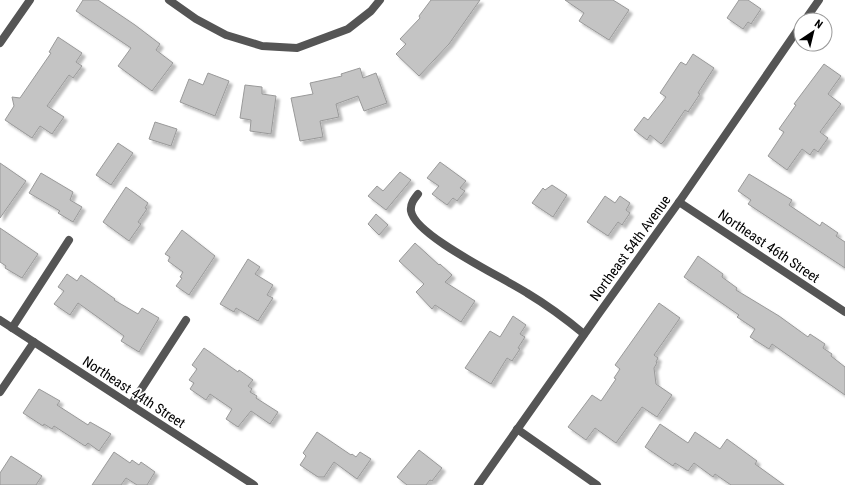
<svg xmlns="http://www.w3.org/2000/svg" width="845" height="485" font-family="'Roboto Condensed',sans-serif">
	<defs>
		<filter id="shadow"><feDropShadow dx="3.5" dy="3.5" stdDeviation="1" flood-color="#0004"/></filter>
	</defs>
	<rect width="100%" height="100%" fill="#fff"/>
	<path fill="#c4c4c4" stroke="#999" filter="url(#shadow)" d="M 83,0 L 98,0 L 135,25 L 160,44 L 156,50 L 173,63 L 152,91 L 118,66 L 131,48 L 76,11 Z
		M 431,0 L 480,0 L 449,44 L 419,76 L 396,54 L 406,44 L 400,39 L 420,18 L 419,16 Z
		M 565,0 L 613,0 L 629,10 L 609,40 L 579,21 L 584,13 Z
		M 739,0 L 748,0 L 761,9 L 751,24 L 748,22 L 743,29 L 727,18 Z
		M 58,37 L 82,53 L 76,62 L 82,66 L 73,78 L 69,75 L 47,106 L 64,117 L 52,134 L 40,126 L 32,138 L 5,120 L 14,106 L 12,97 L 20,98 L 51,53 L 49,52 Z
		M 693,54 L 714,68 L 698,93 L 700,94 L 688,112 L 685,110 L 664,141 L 661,144 L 650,135 L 647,140 L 634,130 L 644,117 L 648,120 L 666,97 L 660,93 L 680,63 L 681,62 L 686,65 Z
		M 824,64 L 841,76 L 828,94 L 841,104 L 820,132 L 828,138 L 818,152 L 814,149 L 810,155 L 802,149 L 787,170 L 768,156 L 784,132 L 779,129 L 796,105 L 794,104 Z
		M 360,68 L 363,78 L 376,73 L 387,103 L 364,111 L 358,96 L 336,104 L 339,117 L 320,121 L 323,137 L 300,141 L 291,98 L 313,94 L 310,83 L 342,76 L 341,74 Z
		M 208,73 L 229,81 L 215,116 L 180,102 L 189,79 L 203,85 Z
		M 245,85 L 262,87 L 262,94 L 276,96 L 271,134 L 250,131 L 251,120 L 240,118 Z
		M 155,122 L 177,129 L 171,146 L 149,139 Z
		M 118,143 L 133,153 L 111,185 L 96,175 Z
		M 440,162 L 466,181 L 460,188 L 465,191 L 457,201 L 453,198 L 447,205 L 432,194 L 439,186 L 427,178 Z
		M 0,163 L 26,181 L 0,218 Z
		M 400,172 L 411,180 L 386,210 L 368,196 L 377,186 L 383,191 Z
		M 41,173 L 73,192 L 70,200 L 82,207 L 73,222 L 58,213 L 60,211 L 29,193 Z
		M 749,174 L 792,200 L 789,205 L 820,226 L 822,222 L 838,233 L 836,236 L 845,242 L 845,268 L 748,204 L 751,200 L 738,191 Z
		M 552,185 L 567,195 L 553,217 L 532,203 L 543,188 L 545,190 Z
		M 126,187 L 148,203 L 145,208 L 147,209 L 138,222 L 141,224 L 129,241 L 103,222 Z
		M 605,196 L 615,203 L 620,196 L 630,203 L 626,210 L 630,213 L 622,225 L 618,222 L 608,236 L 587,222 Z
		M 376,214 L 388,225 L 379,235 L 368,224 Z
		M 0,228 L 38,254 L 22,278 L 5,268 L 6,266 L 0,262 Z
		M 182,230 L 215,256 L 189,295 L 176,286 L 182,278 L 180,277 L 183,272 L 168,261 L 170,257 L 165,254 Z
		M 415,243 L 439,265 L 440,264 L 452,275 L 445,282 L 475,301 L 461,322 L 435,305 L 432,309 L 416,292 L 424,284 L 399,261 Z
		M 698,256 L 723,274 L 722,277 L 737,288 L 736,290 L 779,316 L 808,337 L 810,334 L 825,344 L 823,348 L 832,354 L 831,356 L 845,367 L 845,395 L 772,344 L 769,349 L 750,337 L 755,329 L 737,317 L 739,315 L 684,277 Z
		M 248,259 L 260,267 L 255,274 L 273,285 L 267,295 L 273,298 L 258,321 L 236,308 L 234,312 L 220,304 Z
		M 67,274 L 77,281 L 81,275 L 115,299 L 114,300 L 138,314 L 142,308 L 159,318 L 139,352 L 121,341 L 124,336 L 78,303 L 70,315 L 54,304 L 64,291 L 58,287 Z
		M 659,303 L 680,318 L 654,355 L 658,358 L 656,362 L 657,363 L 654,368 L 656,384 L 672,395 L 657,417 L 642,407 L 616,443 L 595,428 L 586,440 L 568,427 L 592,395 L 601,401 L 616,379 L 614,378 L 620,369 L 615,365 Z
		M 513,316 L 526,325 L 520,334 L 525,337 L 518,348 L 520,349 L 512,361 L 507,358 L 491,384 L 465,368 L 490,331 L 500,337 Z
		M 204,348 L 238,372 L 239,370 L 253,380 L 248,386 L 252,389 L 250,392 L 257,396 L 256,398 L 278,412 L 270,424 L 251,411 L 238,427 L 226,419 L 232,409 L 210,394 L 206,400 L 190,389 L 194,383 L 189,380 L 197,369 L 192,365 Z
		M 39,389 L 60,401 L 57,405 L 88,425 L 90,422 L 111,434 L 99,451 L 88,443 L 85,446 L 54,426 L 52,429 L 44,424 L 43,426 L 23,413 Z
		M 660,424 L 688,443 L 695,432 L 720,449 L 727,439 L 757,461 L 755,464 L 784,485 L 731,485 L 715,474 L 713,477 L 694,463 L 688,471 L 675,463 L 673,466 L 645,447 Z
		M 317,432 L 351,455 L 352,454 L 356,457 L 360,452 L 371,459 L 357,479 L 334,462 L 324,477 L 318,477 L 300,465 L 306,456 L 303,453 Z
		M 419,450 L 442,468 L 432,481 L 430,480 L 426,485 L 407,485 L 397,477 Z
		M 114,452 L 130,463 L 132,460 L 139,465 L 141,462 L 155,472 L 147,485 L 137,485 L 126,478 L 121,485 L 92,485 Z
		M 11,456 L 42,476 L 36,485 L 0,485 L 0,473 Z"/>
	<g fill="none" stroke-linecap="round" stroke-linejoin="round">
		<path stroke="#555" stroke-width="8" d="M 418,194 C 414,199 410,204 411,211 C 415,236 504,278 527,293 C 547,305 566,319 584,334
			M 12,328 L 69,240
			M 131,405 L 186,320"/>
		<path stroke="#555" stroke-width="8" d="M 169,0 L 196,19 L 226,35 L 262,46 L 297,48 L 348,29 L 371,11 L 380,0
			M 0,43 L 30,0
			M 679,202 L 845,312
			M 0,392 L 34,342
			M 517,429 L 597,485"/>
		<path stroke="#555" stroke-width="8" d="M 805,20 L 819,0
			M 0,320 L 254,485
			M 478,485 L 600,312 L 679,202 L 801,25"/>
	</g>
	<g text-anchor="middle" stroke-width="3.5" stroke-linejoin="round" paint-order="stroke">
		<g font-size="14" fill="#000" stroke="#fff">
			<text transform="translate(769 246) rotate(34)" y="5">Northeast 46th Street</text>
			<text transform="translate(630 248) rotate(-54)" y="5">Northeast 54th Avenue</text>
			<text transform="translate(134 392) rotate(33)" y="5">Northeast 44th Street</text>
		</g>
	</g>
	<g transform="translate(813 32) rotate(35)"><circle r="19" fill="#ffffff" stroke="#999999"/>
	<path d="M0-3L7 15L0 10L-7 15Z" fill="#000000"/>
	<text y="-6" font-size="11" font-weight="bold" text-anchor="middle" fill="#000000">N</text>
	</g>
</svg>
